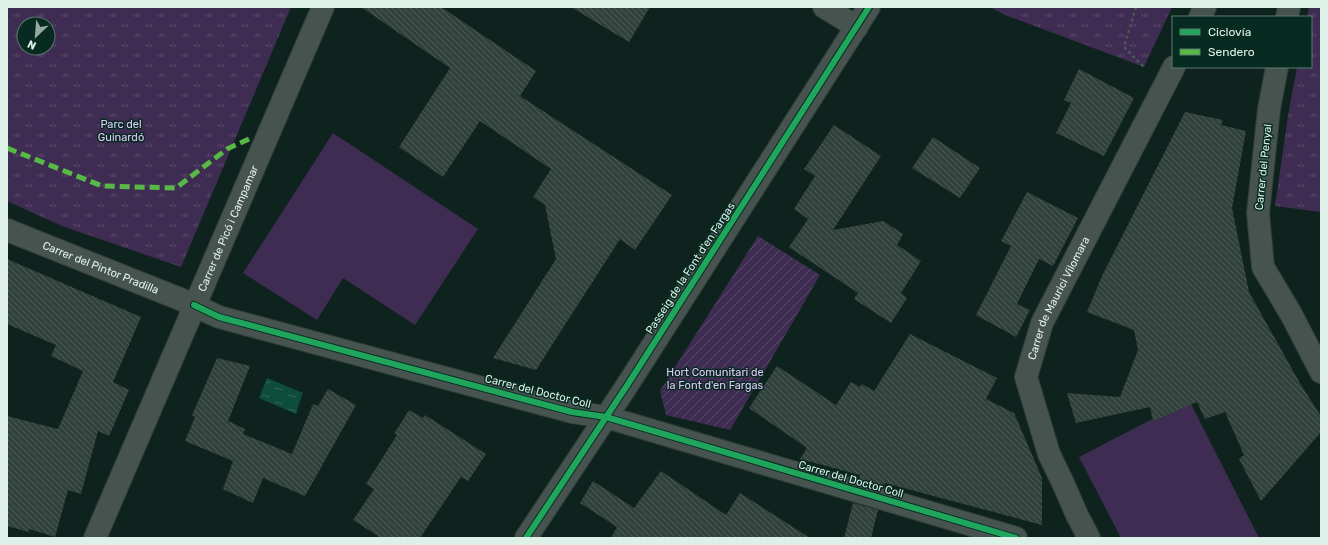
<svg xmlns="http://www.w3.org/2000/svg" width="1328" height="545" font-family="Rubik,sans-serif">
	<defs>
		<pattern id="park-tufts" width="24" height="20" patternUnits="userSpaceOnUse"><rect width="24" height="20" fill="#3f2c52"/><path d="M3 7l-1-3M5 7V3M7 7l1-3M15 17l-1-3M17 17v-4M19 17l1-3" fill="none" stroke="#5a4b6b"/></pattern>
		<pattern id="garden-furrows" width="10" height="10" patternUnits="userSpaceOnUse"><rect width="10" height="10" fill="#3f2c52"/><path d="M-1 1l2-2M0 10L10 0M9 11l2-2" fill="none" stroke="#5a4b6b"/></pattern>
		<pattern id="water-ripples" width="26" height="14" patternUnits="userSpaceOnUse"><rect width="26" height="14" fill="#0e4d3c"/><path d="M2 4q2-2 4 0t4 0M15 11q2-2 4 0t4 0" fill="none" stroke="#316758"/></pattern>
		<pattern id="building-back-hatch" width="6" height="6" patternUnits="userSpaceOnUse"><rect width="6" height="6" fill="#31413c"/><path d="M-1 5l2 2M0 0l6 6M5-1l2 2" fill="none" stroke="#4e5d58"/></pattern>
	</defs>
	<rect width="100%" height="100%" fill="#0f231e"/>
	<path fill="#3f2c52" d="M 333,133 L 478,229 L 415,325 L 343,278 L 317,320 L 243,273 Z
		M 1189,400 L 1259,538 L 1121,538 L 1079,457 Z"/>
	<path fill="url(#park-tufts)" fill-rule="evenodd" d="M 7,7 L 291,7 L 181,267 L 62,226 L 7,201 ZM 24,24 L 48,24 L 48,48 L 24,48 Z
		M 990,7 L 1172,7 L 1144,67 L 1005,15 Z
		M 1309,7 L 1321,7 L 1321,212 L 1275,206 L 1288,116 L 1297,67 L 1311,67 L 1311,17 L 1307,17 Z"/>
	<path fill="url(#garden-furrows)" d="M 758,236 L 820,275 L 730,430 L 666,415 L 660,391 Z"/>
	<path fill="url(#water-ripples)" d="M 267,378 L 303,393 L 297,409 L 298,410 L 296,414 L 259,398 Z"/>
	<path fill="url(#building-back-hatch)" d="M 361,7 L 441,7 L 536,71 L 520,96 L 672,195 L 635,250 L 620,239 L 536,370 L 493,358 L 556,259 L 545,205 L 533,197 L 551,169 L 480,121 L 443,177 L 399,147 L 450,68 Z
		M 571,7 L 650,7 L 629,42 Z
		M 1079,69 L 1134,98 L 1104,156 L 1056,133 L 1071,103 L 1064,100 Z
		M 1185,112 L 1223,120 L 1221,125 L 1246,131 L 1232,208 L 1249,292 L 1301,385 L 1321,416 L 1321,432 L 1261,501 L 1239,459 L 1244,455 L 1225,412 L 1205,419 L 1197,402 L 1153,421 L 1150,407 L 1076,423 L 1067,393 L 1120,397 L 1138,350 L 1134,330 L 1087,312 L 1102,276 Z
		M 834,125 L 881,156 L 833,230 L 883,221 L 903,234 L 897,245 L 921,261 L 901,293 L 907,298 L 891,323 L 854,299 L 858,293 L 789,247 L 808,219 L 794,209 L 815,176 L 804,169 Z
		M 933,137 L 980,168 L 960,198 L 912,168 Z
		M 1027,192 L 1078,218 L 1053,266 L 1039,259 L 1017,304 L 1030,310 L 1016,337 L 976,315 L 1011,246 L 1001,241 Z
		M 7,259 L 141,317 L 113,382 L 129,390 L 109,436 L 98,431 L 81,494 L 68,490 L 55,537 L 29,529 L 29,532 L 7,526 L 7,416 L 58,429 L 83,371 L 51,356 L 56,345 L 7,324 Z
		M 910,334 L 997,378 L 986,399 L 1014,413 L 1018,422 L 1042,478 L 1042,525 L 885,483 L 884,486 L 859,479 L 860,475 L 800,459 L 807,448 L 749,408 L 777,366 L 836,405 L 851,382 L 860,387 L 862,384 L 874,391 Z
		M 217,358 L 250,366 L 228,421 L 245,429 L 243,434 L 292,454 L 313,404 L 318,406 L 328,389 L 356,405 L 305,496 L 263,478 L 253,503 L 223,489 L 233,461 L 185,441 L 195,417 L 192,415 Z
		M 409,410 L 423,418 L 425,415 L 486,454 L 468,481 L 461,477 L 420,538 L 381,538 L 353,520 L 374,489 L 366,484 L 397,435 L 394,434 Z
		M 661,471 L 726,515 L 740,493 L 810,538 L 611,538 L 617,527 L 580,503 L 593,481 L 634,508 Z
		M 853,503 L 878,510 L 871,538 L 844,538 Z"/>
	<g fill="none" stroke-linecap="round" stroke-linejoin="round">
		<defs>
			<g id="minor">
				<path d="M 824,7 L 857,27"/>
				<path d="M 1200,17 L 1205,7"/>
				<path d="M 1287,17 L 1289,7"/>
				<path d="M 1277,67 L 1269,109 L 1258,213 L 1263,267 L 1291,314 L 1321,372"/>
				<path id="s1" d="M 7,230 L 180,299 L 219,317 L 572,412 L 606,417 L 1016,538"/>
				<path id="s2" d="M 95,538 L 323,7"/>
				<path d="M 526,538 L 628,384 L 869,7"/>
				<path id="s3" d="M 1089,538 L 1077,515 L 1063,483 L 1049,454 L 1026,377 L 1042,323 L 1174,67"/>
			</g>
		</defs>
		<use href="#minor" stroke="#303d3a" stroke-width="24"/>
		<path stroke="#4b5954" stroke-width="2.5" stroke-dasharray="3 3" stroke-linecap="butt" d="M 1136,7 L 1124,47 L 1145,68"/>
		<use href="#minor" stroke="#46534f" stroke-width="22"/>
		<path stroke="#58b947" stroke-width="5" stroke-dasharray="10 5" stroke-linecap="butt" d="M 7,148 L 102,186 L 176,188 L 227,149 L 249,139"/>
		<defs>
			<path id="cycleway" d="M 194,305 L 219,317 L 572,412 L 606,417 L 1016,538
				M 526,538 L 628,384 L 869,7"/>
		</defs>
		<use href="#cycleway" stroke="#072b21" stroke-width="8"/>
		<use href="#cycleway" stroke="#20a55d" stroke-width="6"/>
	</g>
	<g text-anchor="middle" stroke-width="3" stroke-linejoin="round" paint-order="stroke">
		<g font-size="11" fill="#e0c7f8" stroke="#072b21">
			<text x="121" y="128">Parc del<tspan x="121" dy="13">Guinardó</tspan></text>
			<text x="715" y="376">Hort Comunitari de<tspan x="715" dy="13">la Font d'en Fargas</tspan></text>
		</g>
		<g font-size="11" fill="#def1e9" stroke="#072b21">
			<text transform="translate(1263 167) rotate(-84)" y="4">Carrer del Penyal</text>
			<text dy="4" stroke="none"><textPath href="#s2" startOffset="337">Carrer de Picó i Campamar</textPath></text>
			<text dy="4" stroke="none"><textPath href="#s1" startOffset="101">Carrer del Pintor Pradilla</textPath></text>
			<text transform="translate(690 268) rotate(-57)" y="4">Passeig de la Font d'en Fargas</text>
			<text dy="4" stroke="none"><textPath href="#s3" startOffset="259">Carrer de Maurici Vilomara</textPath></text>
			<text transform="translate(538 391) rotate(14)" y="4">Carrer del Doctor Coll</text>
			<text transform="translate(851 479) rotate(16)" y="4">Carrer del Doctor Coll</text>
		</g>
	</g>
	<rect width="1328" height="545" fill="none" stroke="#def1e9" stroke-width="16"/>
	<rect x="1172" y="16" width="140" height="52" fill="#072b21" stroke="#5d7a71"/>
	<rect x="1180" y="29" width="20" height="6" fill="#20a55d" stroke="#5d7a71"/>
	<text x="1208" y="36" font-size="12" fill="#def1e9">Ciclovía</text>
	<rect x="1180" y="49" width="20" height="6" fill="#58b947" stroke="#5d7a71"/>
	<text x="1208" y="56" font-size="12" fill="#def1e9">Sendero</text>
	<g transform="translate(36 36) rotate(206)"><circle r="19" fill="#072b21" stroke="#5d7a71"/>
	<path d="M0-3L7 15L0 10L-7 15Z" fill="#96a9a2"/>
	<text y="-6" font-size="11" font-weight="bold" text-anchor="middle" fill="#def1e9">N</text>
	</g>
</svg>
